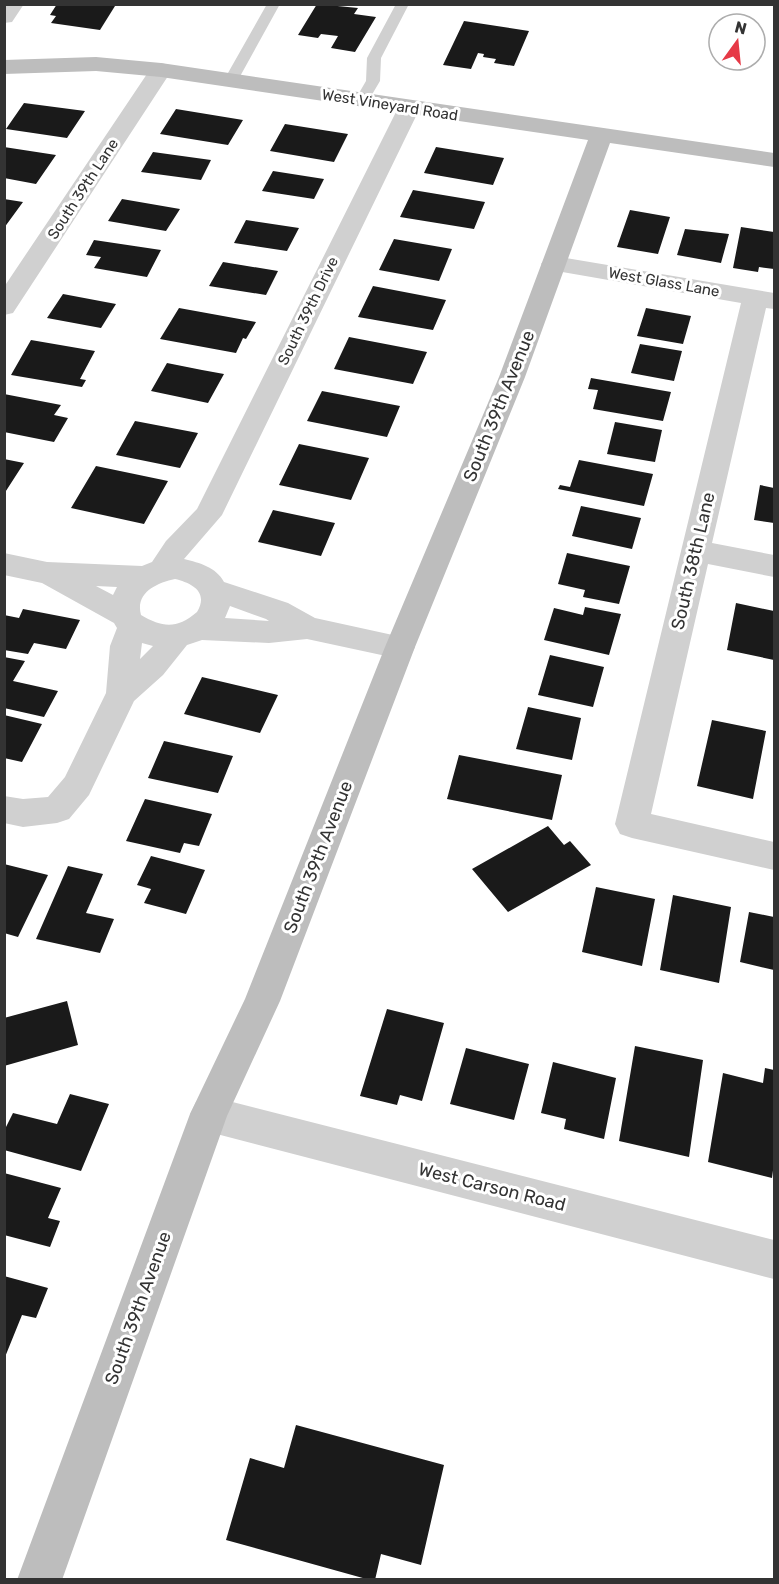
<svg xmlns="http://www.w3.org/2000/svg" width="779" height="1584" font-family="Rubik,sans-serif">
	<rect width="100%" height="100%" fill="#fff"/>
	<path fill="#1a1a1a" d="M 57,4 L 104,4 L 115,6 L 100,30 L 51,23 L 56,16 L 50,15 Z
		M 317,4 L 358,8 L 354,14 L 376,17 L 355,52 L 331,48 L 338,36 L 321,34 L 318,38 L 298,35 Z
		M 464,21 L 529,31 L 514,66 L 494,63 L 496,59 L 483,57 L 484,54 L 478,53 L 471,69 L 443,65 Z
		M 24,103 L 85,111 L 67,138 L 6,129 Z
		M 176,109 L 243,120 L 228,145 L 160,134 Z
		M 285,124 L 348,134 L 334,162 L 270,151 Z
		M 4,147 L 56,155 L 36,184 L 4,178 Z
		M 436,147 L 504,158 L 493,185 L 424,173 Z
		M 153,152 L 211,160 L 201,180 L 141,172 Z
		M 273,171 L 324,179 L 314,199 L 262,191 Z
		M 413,190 L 485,202 L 474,229 L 400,217 Z
		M 4,199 L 23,202 L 4,228 Z
		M 122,199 L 180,209 L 166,231 L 108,221 Z
		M 630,210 L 670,217 L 658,254 L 617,247 Z
		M 246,220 L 299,228 L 287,251 L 234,243 Z
		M 741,227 L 774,232 L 774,269 L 759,267 L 758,272 L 733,268 Z
		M 685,229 L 729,234 L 721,263 L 677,255 Z
		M 394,239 L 452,249 L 439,281 L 379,270 Z
		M 94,240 L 161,250 L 147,277 L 94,268 L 101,257 L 86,255 Z
		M 223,262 L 278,271 L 266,295 L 209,286 Z
		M 373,286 L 446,300 L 433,330 L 358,317 Z
		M 63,294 L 116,304 L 101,328 L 47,318 Z
		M 179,308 L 256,322 L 246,339 L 243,338 L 236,353 L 160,339 Z
		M 646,308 L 691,316 L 683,344 L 637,336 Z
		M 349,337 L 427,352 L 413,384 L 334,369 Z
		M 31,340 L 95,351 L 80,379 L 86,380 L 82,387 L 11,375 Z
		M 640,344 L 682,351 L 674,381 L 631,373 Z
		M 167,363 L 202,370 L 224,374 L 208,403 L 151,391 Z
		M 591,378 L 671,392 L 663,421 L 593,409 L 598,390 L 588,389 Z
		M 322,391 L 400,406 L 387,437 L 307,421 Z
		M 4,394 L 61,405 L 54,415 L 68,418 L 54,442 L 4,432 Z
		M 135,421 L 198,433 L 180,468 L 116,455 Z
		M 615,422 L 662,430 L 655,462 L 607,454 Z
		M 299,444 L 369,458 L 351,500 L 279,485 Z
		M 4,459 L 24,463 L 4,494 Z
		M 579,460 L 653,474 L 644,506 L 558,489 L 560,485 L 570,487 Z
		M 96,466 L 168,481 L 144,524 L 71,508 Z
		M 760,485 L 774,488 L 774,523 L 754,520 Z
		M 581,506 L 641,518 L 632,549 L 572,536 Z
		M 273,510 L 335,523 L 321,556 L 258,542 Z
		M 567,553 L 630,566 L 619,604 L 583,597 L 585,590 L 558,584 Z
		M 736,603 L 774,611 L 774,660 L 727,650 Z
		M 585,607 L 621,614 L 609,655 L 544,640 L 554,608 L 583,615 Z
		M 23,609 L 80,620 L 66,649 L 34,643 L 28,654 L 4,650 L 4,615 L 19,618 Z
		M 550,655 L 604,667 L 593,707 L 538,695 Z
		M 4,657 L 25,661 L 13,681 L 58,691 L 44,717 L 4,708 Z
		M 202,677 L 278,695 L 260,733 L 184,714 Z
		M 528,707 L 581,718 L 572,760 L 516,749 Z
		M 4,715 L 42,724 L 22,762 L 4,758 Z
		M 712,720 L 766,731 L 753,799 L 697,786 Z
		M 164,741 L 233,756 L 218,793 L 148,778 Z
		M 459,755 L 562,775 L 552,820 L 447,799 Z
		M 145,799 L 212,814 L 199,846 L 184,843 L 180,853 L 126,841 Z
		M 548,826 L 564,845 L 570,841 L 591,865 L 508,912 L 472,869 Z
		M 151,856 L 205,870 L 186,914 L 144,903 L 151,889 L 137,885 Z
		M 4,864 L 48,875 L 18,937 L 4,933 Z
		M 68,866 L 103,874 L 86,913 L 114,919 L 100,953 L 36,939 Z
		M 596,887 L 655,899 L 642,966 L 582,952 Z
		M 673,895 L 731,907 L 719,983 L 660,970 Z
		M 749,912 L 774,917 L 774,970 L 740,962 Z
		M 67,1001 L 78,1045 L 4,1066 L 4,1018 Z
		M 387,1009 L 444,1023 L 422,1101 L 400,1095 L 397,1105 L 360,1096 Z
		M 635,1046 L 703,1060 L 689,1157 L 619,1141 Z
		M 466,1048 L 529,1064 L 514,1120 L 450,1104 Z
		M 553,1062 L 616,1078 L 604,1139 L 564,1129 L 566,1119 L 541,1113 Z
		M 765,1068 L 774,1070 L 774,1163 L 772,1178 L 708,1162 L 723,1073 L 763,1083 Z
		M 70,1094 L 109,1104 L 81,1171 L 4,1150 L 4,1131 L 13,1113 L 57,1124 Z
		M 4,1173 L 61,1188 L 48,1218 L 60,1221 L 50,1247 L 4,1235 Z
		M 4,1276 L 48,1288 L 36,1318 L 22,1315 L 5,1357 Z
		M 296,1425 L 444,1465 L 421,1565 L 381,1554 L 375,1580 L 370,1580 L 226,1540 L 250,1458 L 284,1468 Z"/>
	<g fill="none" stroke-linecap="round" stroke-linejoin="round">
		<path fill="#d0d0d0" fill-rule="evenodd" d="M 267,4 L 280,4 L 238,80 L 236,83 L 226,83 L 224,80 Z
			M 396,4 L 409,4 L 381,58 L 380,81 L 367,103 L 357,103 L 355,100 L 366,81 L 367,58 Z"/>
		<path fill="#d0d0d0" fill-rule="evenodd" d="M 4,4 L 24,4 L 12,22 L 4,23 Z
			M 161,63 L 169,65 L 172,70 L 13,313 L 4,315 L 4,287 L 153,65 Z
			M 409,101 L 417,103 L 420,108 L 222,515 L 184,559 C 200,563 216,567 224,582 L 288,603 L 315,618 L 411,639 L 415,647 L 411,655 L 400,659 L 307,639 L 269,643 L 202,640 L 187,645 L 163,675 L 134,701 L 89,795 L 69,819 L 57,823 L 23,827 L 4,823 L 4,796 L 23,799 L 48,797 L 65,777 L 106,693 L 110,646 L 117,628 L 114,623 L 42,583 L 4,575 L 4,553 L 47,562 L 142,566 L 152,562 L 166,541 L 197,509 L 398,108 L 401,103 ZM 175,579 C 192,583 209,592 197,612 C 177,629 163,628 141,615 C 135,593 156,583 175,579 ZM 96,586 L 117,587 L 113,595 ZM 230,606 L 266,619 L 269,621 L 225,618 ZM 142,643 L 153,646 L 140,659 Z
			M 554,256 L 774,293 L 774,309 L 766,308 L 712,543 L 774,555 L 774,577 L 708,564 L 651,814 L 774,842 L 774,870 L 632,838 L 620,834 L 615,824 L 741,303 L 545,269 L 541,264 L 545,259 Z
			M 209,1096 L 774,1240 L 774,1279 L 209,1132 L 196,1126 L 190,1114 L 196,1102 Z"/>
		<path fill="#bdbdbd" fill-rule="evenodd" d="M 96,57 L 161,63 L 774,153 L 774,167 L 610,143 L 525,377 L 415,647 L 280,1001 L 227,1116 L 62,1580 L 17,1580 L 190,1114 L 245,999 L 385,647 L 499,377 L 588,140 L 161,77 L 96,71 L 4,74 L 4,60 Z"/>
	</g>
	<g text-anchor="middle" stroke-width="6" stroke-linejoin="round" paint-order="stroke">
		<g font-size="15" fill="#333" stroke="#fff">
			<text transform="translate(390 105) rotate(9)" y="5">West Vineyard Road</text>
			<text transform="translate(83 189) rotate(-57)" y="5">South 39th Lane</text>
			<text transform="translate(664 282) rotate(10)" y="5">West Glass Lane</text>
			<text transform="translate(308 311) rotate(-64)" y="5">South 39th Drive</text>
		</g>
		<g font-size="18" fill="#333" stroke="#fff">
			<text transform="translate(499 406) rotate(-68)" y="6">South 39th Avenue</text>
			<text transform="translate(693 561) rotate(-77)" y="6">South 38th Lane</text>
			<text transform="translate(318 857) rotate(-69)" y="6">South 39th Avenue</text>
			<text transform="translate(492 1187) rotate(14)" y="6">West Carson Road</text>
			<text transform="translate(138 1308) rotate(-70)" y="6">South 39th Avenue</text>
		</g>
	</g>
	<rect width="779" height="1584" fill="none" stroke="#333333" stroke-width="12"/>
	<g transform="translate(737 42) rotate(15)"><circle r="28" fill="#ffffff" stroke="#adadad" stroke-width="1.5"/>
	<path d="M0-4.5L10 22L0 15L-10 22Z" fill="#e63946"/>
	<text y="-9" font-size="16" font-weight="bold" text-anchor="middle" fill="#333333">N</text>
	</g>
</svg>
